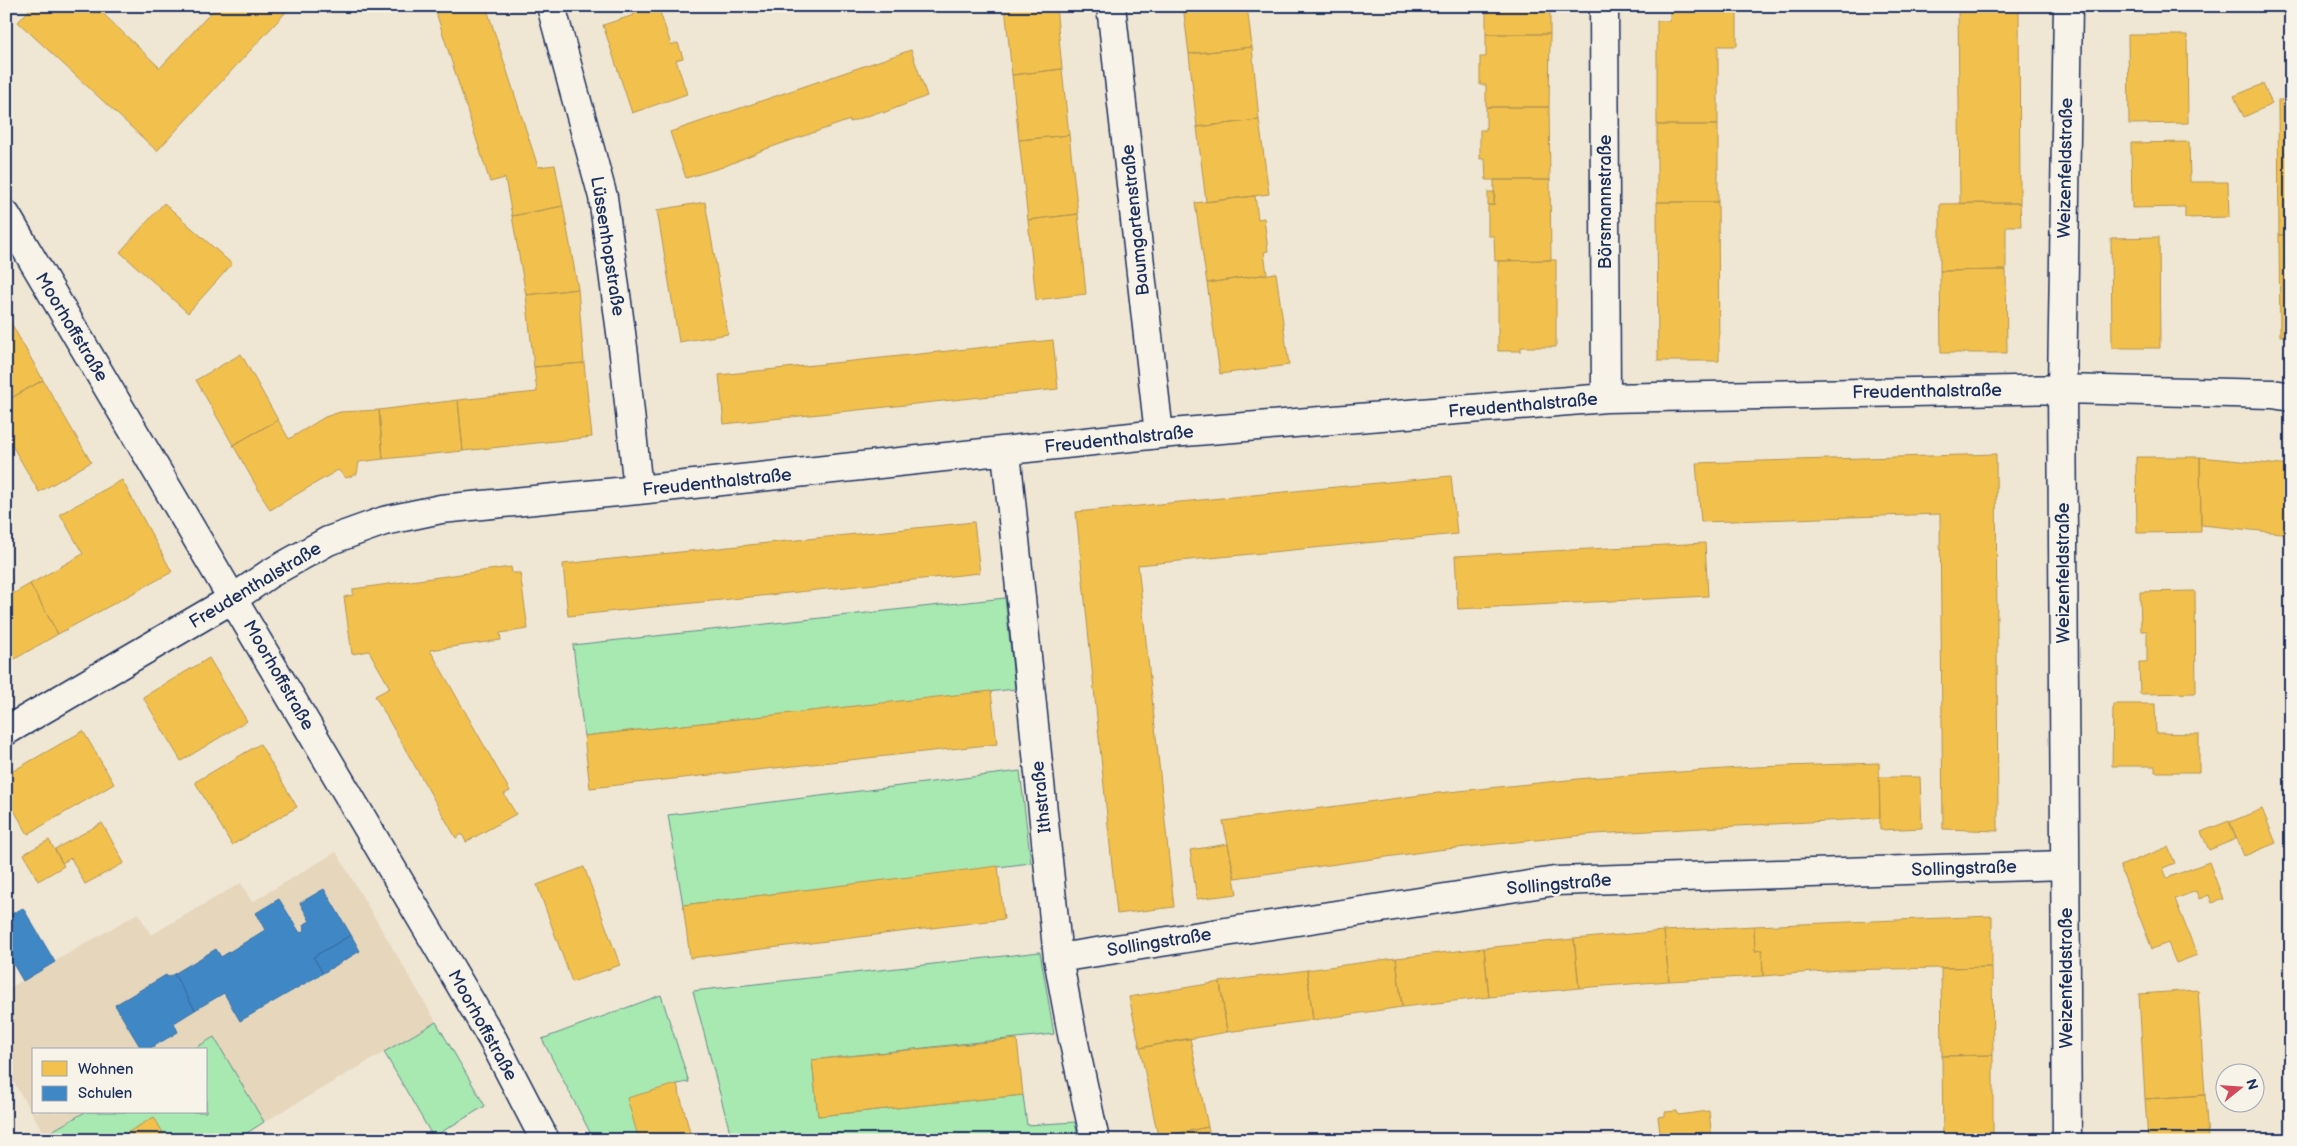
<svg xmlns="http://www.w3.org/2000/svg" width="2297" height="1146" font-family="'Balsamiq Sans',sans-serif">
	<rect width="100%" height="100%" fill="#efe6d4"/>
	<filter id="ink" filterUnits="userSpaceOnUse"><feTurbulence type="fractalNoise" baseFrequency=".02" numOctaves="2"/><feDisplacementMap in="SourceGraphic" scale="10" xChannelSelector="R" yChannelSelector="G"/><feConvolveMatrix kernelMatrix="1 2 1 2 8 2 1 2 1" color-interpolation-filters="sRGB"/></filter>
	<g filter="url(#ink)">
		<path fill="#e5d6bc" d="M 336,852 L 436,1022 L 264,1122 L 214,1037 L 192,1050 L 34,1050 L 34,1112 L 85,1112 L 45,1135 L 6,1069 L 6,990 L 138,913 L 151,935 L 241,883 L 252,902 Z"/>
		<path fill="#a8e8b1" stroke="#628c88" d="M 1005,598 L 1015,689 L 584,736 L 573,645 Z
			M 1020,771 L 1031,863 L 683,905 L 668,815 Z
			M 1040,952 L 1054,1034 L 812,1060 L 818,1116 L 1023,1095 L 1027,1125 L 1075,1122 L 1079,1140 L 732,1140 L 693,991 Z
			M 661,995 L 689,1082 L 677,1084 L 639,1140 L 594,1140 L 542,1039 Z
			M 436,1022 L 485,1106 L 433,1137 L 384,1052 Z
			M 214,1037 L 264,1122 L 236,1140 L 48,1140 L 45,1135 L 85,1112 L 206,1112 L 206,1050 L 192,1050 Z"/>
		<path fill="#f2c14e" stroke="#b29553" d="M 33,6 L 95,6 L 160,68 L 217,6 L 279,6 L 286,12 L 157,151 L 18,22 Z
			M 434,6 L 486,6 L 538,167 L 555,165 L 563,206 L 512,216 L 505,178 L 490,182 Z
			M 631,6 L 649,6 L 650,9 L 658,6 L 671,45 L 678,43 L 683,58 L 676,60 L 687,94 L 632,113 L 603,25 L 634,15 Z
			M 1005,6 L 1056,6 L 1062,69 L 1012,75 Z
			M 1183,6 L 1247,6 L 1252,47 L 1189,54 Z
			M 1480,6 L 1550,6 L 1550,34 L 1486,34 L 1486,11 L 1480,12 Z
			M 1670,6 L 1737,6 L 1737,46 L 1718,46 L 1718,125 L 1657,125 L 1657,21 L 1670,21 Z
			M 1958,6 L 2019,6 L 2020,203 L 1960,203 Z
			M 1486,34 L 1550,34 L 1549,107 L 1486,107 L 1486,85 L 1480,85 L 1480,57 L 1486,57 Z
			M 2128,35 L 2187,35 L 2188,123 L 2129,124 Z
			M 1252,47 L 1259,120 L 1197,127 L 1189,54 Z
			M 911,50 L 927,96 L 883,113 L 882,111 L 850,122 L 850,120 L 763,150 L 723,167 L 686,178 L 670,132 Z
			M 1062,69 L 1069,135 L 1019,140 L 1012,75 Z
			M 2263,84 L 2272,104 L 2244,117 L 2234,96 Z
			M 2278,100 L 2291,100 L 2291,235 L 2279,235 Z
			M 1486,107 L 1549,107 L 1550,180 L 1486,180 L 1485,159 L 1480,159 L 1480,130 L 1486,130 Z
			M 1259,120 L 1269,194 L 1206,202 L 1197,127 Z
			M 1657,125 L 1718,125 L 1718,202 L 1657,202 Z
			M 1069,135 L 1078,214 L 1028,220 L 1019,140 Z
			M 2189,142 L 2190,182 L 2228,182 L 2229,217 L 2185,218 L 2185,207 L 2132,208 L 2131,143 Z
			M 1494,180 L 1550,180 L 1551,260 L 1495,261 L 1494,236 L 1488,236 L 1488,205 L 1494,205 Z
			M 1488,192 L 1495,192 L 1494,205 L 1488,205 Z
			M 1255,196 L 1258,219 L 1264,218 L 1268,251 L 1264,252 L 1267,274 L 1207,283 L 1195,203 Z
			M 705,202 L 728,334 L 679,342 L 657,210 Z
			M 1657,202 L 1718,202 L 1719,361 L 1658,361 Z
			M 164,203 L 232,264 L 188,313 L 120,252 Z
			M 2020,203 L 2021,226 L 2006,226 L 2006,270 L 1940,271 L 1940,204 Z
			M 563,206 L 578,289 L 526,295 L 512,216 Z
			M 1078,214 L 1086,294 L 1036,300 L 1028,220 Z
			M 2279,235 L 2291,235 L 2291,336 L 2280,336 Z
			M 2159,237 L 2160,348 L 2112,348 L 2111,238 Z
			M 1551,260 L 1556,260 L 1556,347 L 1521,347 L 1521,351 L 1498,351 L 1498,261 Z
			M 2006,270 L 2007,353 L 1941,353 L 1940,271 Z
			M 1276,273 L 1289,365 L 1220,374 L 1207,283 Z
			M 578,289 L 584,363 L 534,367 L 526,295 Z
			M 6,314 L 43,380 L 6,401 Z
			M 1053,340 L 1058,389 L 724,424 L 719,375 Z
			M 241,354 L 278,420 L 233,445 L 196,380 Z
			M 584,363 L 592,437 L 463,451 L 458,400 L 537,392 L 534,367 Z
			M 43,380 L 91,462 L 39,492 L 6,435 L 6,401 Z
			M 458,400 L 463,451 L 383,459 L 379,410 Z
			M 379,410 L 383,459 L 359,462 L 357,474 L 346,478 L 338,470 L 270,510 L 233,445 L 278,420 L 289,439 L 325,417 L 340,412 Z
			M 1996,454 L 1998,831 L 1943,829 L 1940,514 L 1701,522 L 1696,463 Z
			M 2136,457 L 2200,457 L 2201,532 L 2137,533 Z
			M 2200,457 L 2291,466 L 2291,534 L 2201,525 Z
			M 1451,476 L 1457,534 L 1138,565 L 1174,907 L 1117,914 L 1076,512 Z
			M 122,480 L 172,572 L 58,634 L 30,584 L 83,554 L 60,514 Z
			M 974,522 L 980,573 L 568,616 L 563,564 Z
			M 1705,543 L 1708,596 L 1458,609 L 1455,556 Z
			M 511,567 L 512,573 L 520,573 L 528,629 L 500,633 L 501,640 L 430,650 L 510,791 L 504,794 L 516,814 L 466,842 L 462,834 L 456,838 L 375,696 L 390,688 L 369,651 L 352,654 L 344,597 L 353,595 L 353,589 Z
			M 30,584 L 58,634 L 6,664 L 6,598 Z
			M 2195,591 L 2196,693 L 2140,694 L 2139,662 L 2147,662 L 2147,631 L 2141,631 L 2140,592 Z
			M 209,658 L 247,721 L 181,761 L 143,697 Z
			M 991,691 L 997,744 L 590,788 L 584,736 Z
			M 2113,704 L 2155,704 L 2156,733 L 2199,734 L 2199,772 L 2155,772 L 2155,766 L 2112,766 Z
			M 83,731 L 114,784 L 28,834 L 6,797 L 6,775 Z
			M 260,744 L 297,807 L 232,845 L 195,782 Z
			M 1879,763 L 1880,818 L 1595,834 L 1437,850 L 1235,878 L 1223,821 L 1429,794 L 1588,778 L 1755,767 Z
			M 1879,777 L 1920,777 L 1922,828 L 1880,830 Z
			M 2262,809 L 2276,843 L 2244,856 L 2230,822 Z
			M 2229,821 L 2236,839 L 2209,850 L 2201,832 Z
			M 102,823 L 124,863 L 85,884 L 71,858 L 62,863 L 55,849 Z
			M 49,840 L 64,866 L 38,881 L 24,854 Z
			M 1228,844 L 1237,894 L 1197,899 L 1190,850 Z
			M 2168,847 L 2175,863 L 2163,868 L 2167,878 L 2209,862 L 2223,899 L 2212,903 L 2209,895 L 2199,899 L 2196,891 L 2175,899 L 2197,955 L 2176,963 L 2168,943 L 2152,949 L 2120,866 Z
			M 998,866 L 1004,919 L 690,958 L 683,905 Z
			M 584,867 L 620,965 L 572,982 L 537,885 Z
			M 1992,916 L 1992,967 L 1839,970 L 1763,976 L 1762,950 L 1755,951 L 1754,926 Z
			M 1754,926 L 1755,951 L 1762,950 L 1763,976 L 1669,981 L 1664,931 Z
			M 1664,931 L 1669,981 L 1579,988 L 1574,939 Z
			M 1574,939 L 1579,988 L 1489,997 L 1484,948 Z
			M 1484,948 L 1489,997 L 1402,1007 L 1396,958 Z
			M 1396,958 L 1402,1007 L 1313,1020 L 1307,970 Z
			M 1992,967 L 1993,1055 L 1942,1056 L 1941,968 Z
			M 1307,970 L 1313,1020 L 1227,1032 L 1220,982 Z
			M 1220,982 L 1227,1032 L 1140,1048 L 1129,997 Z
			M 2198,990 L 2205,1095 L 2145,1099 L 2139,994 Z
			M 1190,1038 L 1208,1127 L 1158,1137 L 1140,1048 Z
			M 1017,1039 L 1023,1095 L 818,1116 L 812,1060 Z
			M 1993,1055 L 1993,1140 L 1943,1140 L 1942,1056 Z
			M 677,1084 L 692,1140 L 639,1140 L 627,1098 Z
			M 2205,1095 L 2208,1140 L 2148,1140 L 2145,1099 Z
			M 1677,1111 L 1678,1115 L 1709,1111 L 1712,1140 L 1661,1140 L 1658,1117 L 1665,1116 L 1665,1112 Z
			M 154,1117 L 167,1140 L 115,1140 Z
			M 1208,1127 L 1211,1140 L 1159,1140 L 1158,1137 Z"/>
		<path fill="#3f88c5" stroke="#346da6" d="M 324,889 L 351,935 L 313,957 L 323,973 L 240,1021 L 224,993 L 195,1010 L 174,974 L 216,949 L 221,957 L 265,930 L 256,913 L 279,899 L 300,933 L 305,930 L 303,925 L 310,921 L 300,903 Z
			M 23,908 L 55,962 L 23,981 L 6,952 L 6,913 L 8,916 Z
			M 351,935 L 360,951 L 323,973 L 313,957 Z
			M 174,974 L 195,1010 L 174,1023 L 178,1032 L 147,1050 L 142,1050 L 115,1005 L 166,975 L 168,977 Z"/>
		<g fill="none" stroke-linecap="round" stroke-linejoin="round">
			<defs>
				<path id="minor" d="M 551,6 L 603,197 L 624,355 L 638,490
					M 1111,6 L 1159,434
					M 1604,6 L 1606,398
					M 6,215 L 493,1040 L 545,1140
					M 1006,452 L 1058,958 L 1072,1034 L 1095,1140
					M 6,731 L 234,598 L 269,574 L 328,541 L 384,521 L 441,509 L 638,490 L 1159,434 L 1606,398 L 2062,389 L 2273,394 L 2291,397
					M 1058,958 L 1555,881 L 2065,865
					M 2067,1140 L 2062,389 L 2068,6"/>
			</defs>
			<use href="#minor" stroke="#1b2f5e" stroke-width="31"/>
			<use href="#minor" stroke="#f7f3e8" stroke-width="28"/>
		</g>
	</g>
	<g text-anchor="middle" stroke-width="5" stroke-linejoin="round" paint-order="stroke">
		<g font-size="18" fill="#1b2f5e" stroke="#f7f3e8">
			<text transform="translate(2065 168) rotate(-89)" y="6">Weizenfeldstraße</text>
			<text transform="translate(1605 202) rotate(-90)" y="6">Börsmannstraße</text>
			<text transform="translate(1135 220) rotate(-96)" y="6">Baumgartenstraße</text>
			<text transform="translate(608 246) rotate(81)" y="6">Lüssenhopstraße</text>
			<text transform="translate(72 327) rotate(59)" y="6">Moorhoffstraße</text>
			<text transform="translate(1927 391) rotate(-1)" y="6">Freudenthalstraße</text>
			<text transform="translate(1523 405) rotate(-5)" y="6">Freudenthalstraße</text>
			<text transform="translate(1119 439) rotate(-6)" y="6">Freudenthalstraße</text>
			<text transform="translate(717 482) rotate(-6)" y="6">Freudenthalstraße</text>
			<text transform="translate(2063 573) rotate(-90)" y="6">Weizenfeldstraße</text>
			<text transform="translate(255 585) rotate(-31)" y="6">Freudenthalstraße</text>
			<text transform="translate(279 675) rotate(60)" y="6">Moorhoffstraße</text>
			<text transform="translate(1041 797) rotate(-96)" y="6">Ithstraße</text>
			<text transform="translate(1964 868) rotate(-2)" y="6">Sollingstraße</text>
			<text transform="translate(1559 884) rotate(-5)" y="6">Sollingstraße</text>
			<text transform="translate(1159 942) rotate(-9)" y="6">Sollingstraße</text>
			<text transform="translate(2066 978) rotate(-90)" y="6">Weizenfeldstraße</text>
			<text transform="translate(483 1025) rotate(61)" y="6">Moorhoffstraße</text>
		</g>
	</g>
	<rect width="2297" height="1146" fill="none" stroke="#f7f3e8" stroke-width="25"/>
	<rect x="12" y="12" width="2272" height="1121" fill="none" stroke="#1b2f5e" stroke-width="2" filter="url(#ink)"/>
	<rect x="32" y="1048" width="175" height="65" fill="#f7f3e8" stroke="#9fa5b1"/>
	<rect x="42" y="1061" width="25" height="15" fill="#f2c14e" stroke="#9fa5b1"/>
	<text x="78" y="1074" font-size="15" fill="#1b2f5e">Wohnen</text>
	<rect x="42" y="1086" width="25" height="15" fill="#3f88c5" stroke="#9fa5b1"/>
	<text x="78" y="1098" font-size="15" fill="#1b2f5e">Schulen</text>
	<g transform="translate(2240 1088) rotate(73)"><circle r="24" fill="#f7f3e8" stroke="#9fa5b1"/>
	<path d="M0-4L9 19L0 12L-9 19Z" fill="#d1495b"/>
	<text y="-8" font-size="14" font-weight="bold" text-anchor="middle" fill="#1b2f5e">N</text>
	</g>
</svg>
